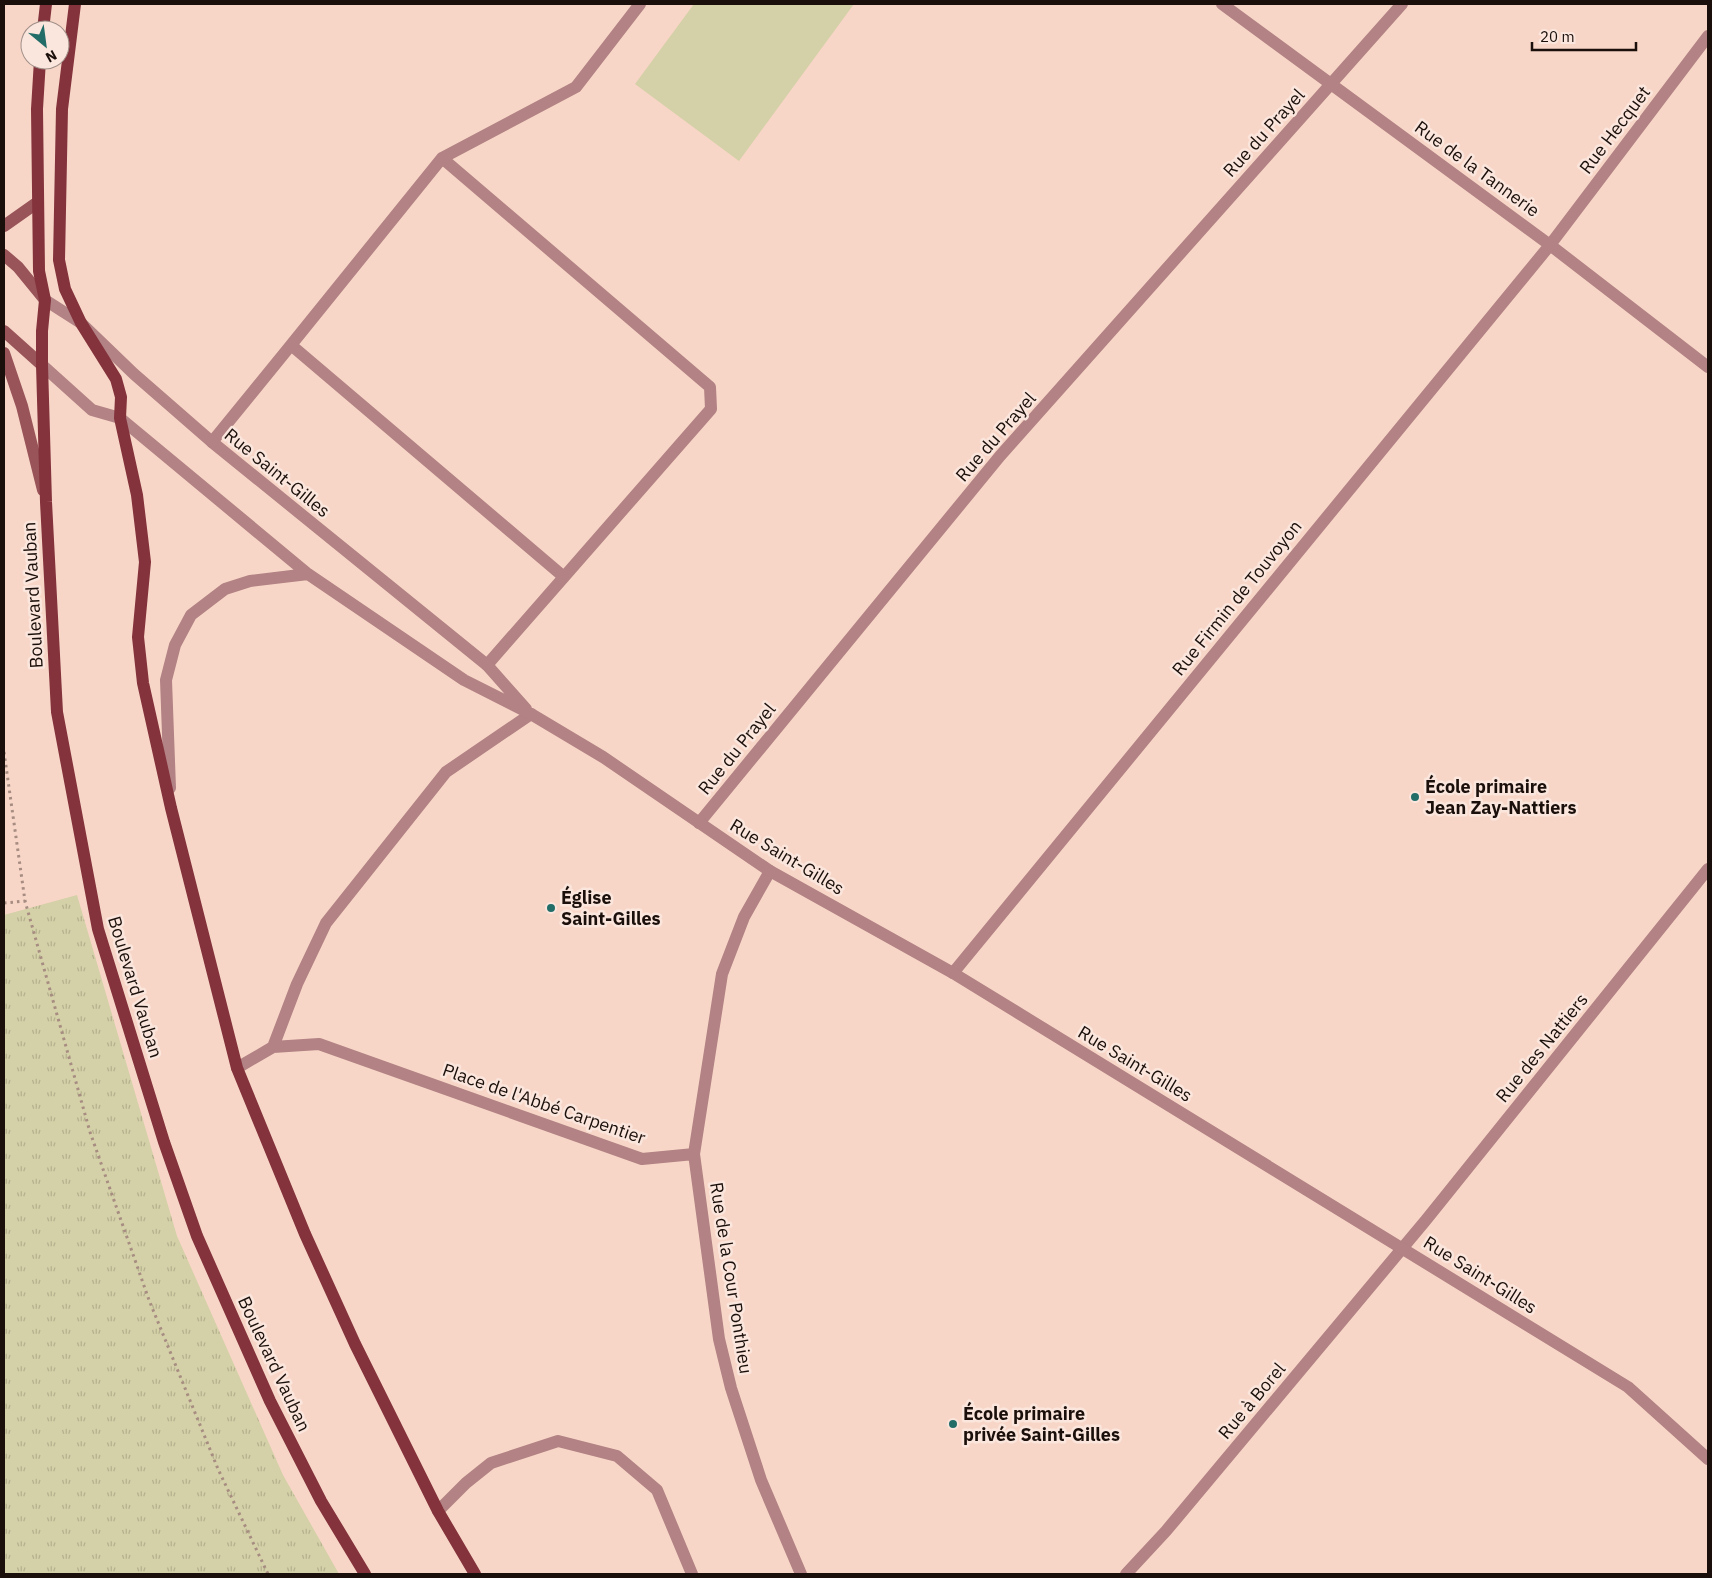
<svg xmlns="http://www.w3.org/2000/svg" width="1712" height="1578" font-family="'IBM Plex Sans',sans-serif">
	<defs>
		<pattern id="grass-tufts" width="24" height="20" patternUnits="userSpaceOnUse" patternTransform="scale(1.25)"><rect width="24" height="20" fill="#d4d0a7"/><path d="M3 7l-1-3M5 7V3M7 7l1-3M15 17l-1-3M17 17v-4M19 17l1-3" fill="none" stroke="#b5b18e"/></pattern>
	</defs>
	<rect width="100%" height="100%" fill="#f8d6c7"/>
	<path fill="url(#grass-tufts)" d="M 77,895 L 177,1236 L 283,1475 L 339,1574 L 4,1574 L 4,915 Z"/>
	<path fill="#d4d0a7" d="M 694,4 L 854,4 L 739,161 L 635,84 Z"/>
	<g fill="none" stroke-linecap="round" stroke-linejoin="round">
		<path stroke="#a68c81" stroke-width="3" stroke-dasharray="2.5 4" stroke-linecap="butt" d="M 4,752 L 25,901 L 90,1132 L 149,1300 L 218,1469 L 268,1574
			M 4,903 L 25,901"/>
		<path stroke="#b28284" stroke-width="12" d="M 442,158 L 710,387 L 711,409 L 487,665
			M 212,442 L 291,345
			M 564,577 L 291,345 L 442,158 L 576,87 L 640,4
			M 438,1511 L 466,1483 L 491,1463 L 558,1441 L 617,1456 L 657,1490 L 692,1574"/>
		<path stroke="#b28284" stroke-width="12" d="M 1222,4 L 1550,245 L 1708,367
			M 699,823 L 1000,456 L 1402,4
			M 770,871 L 744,917 L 722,974 L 694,1154 L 719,1339 L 731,1388 L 761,1480 L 801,1574
			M 953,973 L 1550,245 L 1708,36
			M 273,1047 L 319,1044 L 642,1159 L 694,1154
			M 237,1068 L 273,1047 L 297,984 L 326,923 L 446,772 L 531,714
			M 1126,1574 L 1166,1531 L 1426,1220 L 1708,869"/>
		<path stroke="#b28284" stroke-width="12" d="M 45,300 L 81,323 L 134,374 L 212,442 L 487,665 L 526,709
			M 42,365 L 92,410 L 120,418 L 308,574 L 464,680 L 531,714 L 603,757 L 770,871 L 953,973 L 1628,1387 L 1708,1459
			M 170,788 L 166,680 L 175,645 L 191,615 L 225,589 L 250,581 L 308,574"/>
		<path stroke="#985459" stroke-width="12" d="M 4,226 L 38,202
			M 4,255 L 18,267 L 45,300
			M 4,331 L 42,365
			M 4,353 L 22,406 L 43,490"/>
		<path stroke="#84323b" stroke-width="12" d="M 75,4 L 62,109 L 59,260 L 65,289 L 81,323 L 116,379 L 121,397 L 120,418 L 137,495 L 145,562 L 138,637 L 143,683 L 171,808 L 237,1068 L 305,1234 L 355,1344 L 438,1511 L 475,1574
			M 43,30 L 46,4
			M 40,60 L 37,109 L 39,271 L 45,300 L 42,331 L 42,365 L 46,502 L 57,712 L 98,929 L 164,1142 L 197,1236 L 270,1401 L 321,1501 L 365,1574"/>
	</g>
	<g fill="#226d68" stroke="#fbe6dd" stroke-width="2">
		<circle cx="1415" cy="797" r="5"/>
		<circle cx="551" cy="908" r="5"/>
		<circle cx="953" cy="1424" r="5"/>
	</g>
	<g text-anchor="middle" stroke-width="5" stroke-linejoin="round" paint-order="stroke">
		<g font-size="18" fill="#1a0f0a" stroke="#fbe6dd">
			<text transform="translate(1615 130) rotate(-53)" y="6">Rue Hecquet</text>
			<text transform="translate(1264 133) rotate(-48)" y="6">Rue du Prayel</text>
			<text transform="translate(1477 169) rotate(36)" y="6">Rue de la Tannerie</text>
			<text transform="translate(996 437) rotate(-49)" y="6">Rue du Prayel</text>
			<text transform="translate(277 473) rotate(39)" y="6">Rue Saint-Gilles</text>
			<text transform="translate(33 595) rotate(-93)" y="6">Boulevard Vauban</text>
			<text transform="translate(1237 598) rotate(-51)" y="6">Rue Firmin de Touvoyon</text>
			<text transform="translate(737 749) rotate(-51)" y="6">Rue du Prayel</text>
			<text transform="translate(787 857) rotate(31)" y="6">Rue Saint-Gilles</text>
			<text transform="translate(135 987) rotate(73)" y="6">Boulevard Vauban</text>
			<text transform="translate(1542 1048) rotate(-51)" y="6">Rue des Nattiers</text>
			<text transform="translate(1135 1064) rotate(31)" y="6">Rue Saint-Gilles</text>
			<text transform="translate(544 1104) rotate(19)" y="6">Place de l'Abbé Carpentier</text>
			<text transform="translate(1480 1275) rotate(32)" y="6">Rue Saint-Gilles</text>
			<text transform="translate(731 1278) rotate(81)" y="6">Rue de la Cour Ponthieu</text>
			<text transform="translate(274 1364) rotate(65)" y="6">Boulevard Vauban</text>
			<text transform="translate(1252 1401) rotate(-50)" y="6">Rue à Borel</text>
		</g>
		<g font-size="18" font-weight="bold" fill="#1a0f0a" stroke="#fbe6dd" text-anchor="start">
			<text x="1425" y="793">École primaire<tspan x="1425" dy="21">Jean Zay-Nattiers</tspan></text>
			<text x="561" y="904">Église<tspan x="561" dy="21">Saint-Gilles</tspan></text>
			<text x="963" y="1420">École primaire<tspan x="963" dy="21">privée Saint-Gilles</tspan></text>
		</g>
	</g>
	<rect width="1712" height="1578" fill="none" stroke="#1a0f0a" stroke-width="10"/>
	<g transform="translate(45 45) rotate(151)"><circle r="24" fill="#fbe6dd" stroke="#a19089"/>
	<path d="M0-4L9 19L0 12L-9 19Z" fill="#226d68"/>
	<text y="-8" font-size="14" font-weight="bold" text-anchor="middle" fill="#1a0f0a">N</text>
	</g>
	<path d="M1532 42v8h104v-8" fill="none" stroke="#1a0f0a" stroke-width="2.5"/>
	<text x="1540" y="42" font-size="15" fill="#1a0f0a" stroke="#fbe6dd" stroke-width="4" paint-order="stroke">20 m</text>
</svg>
